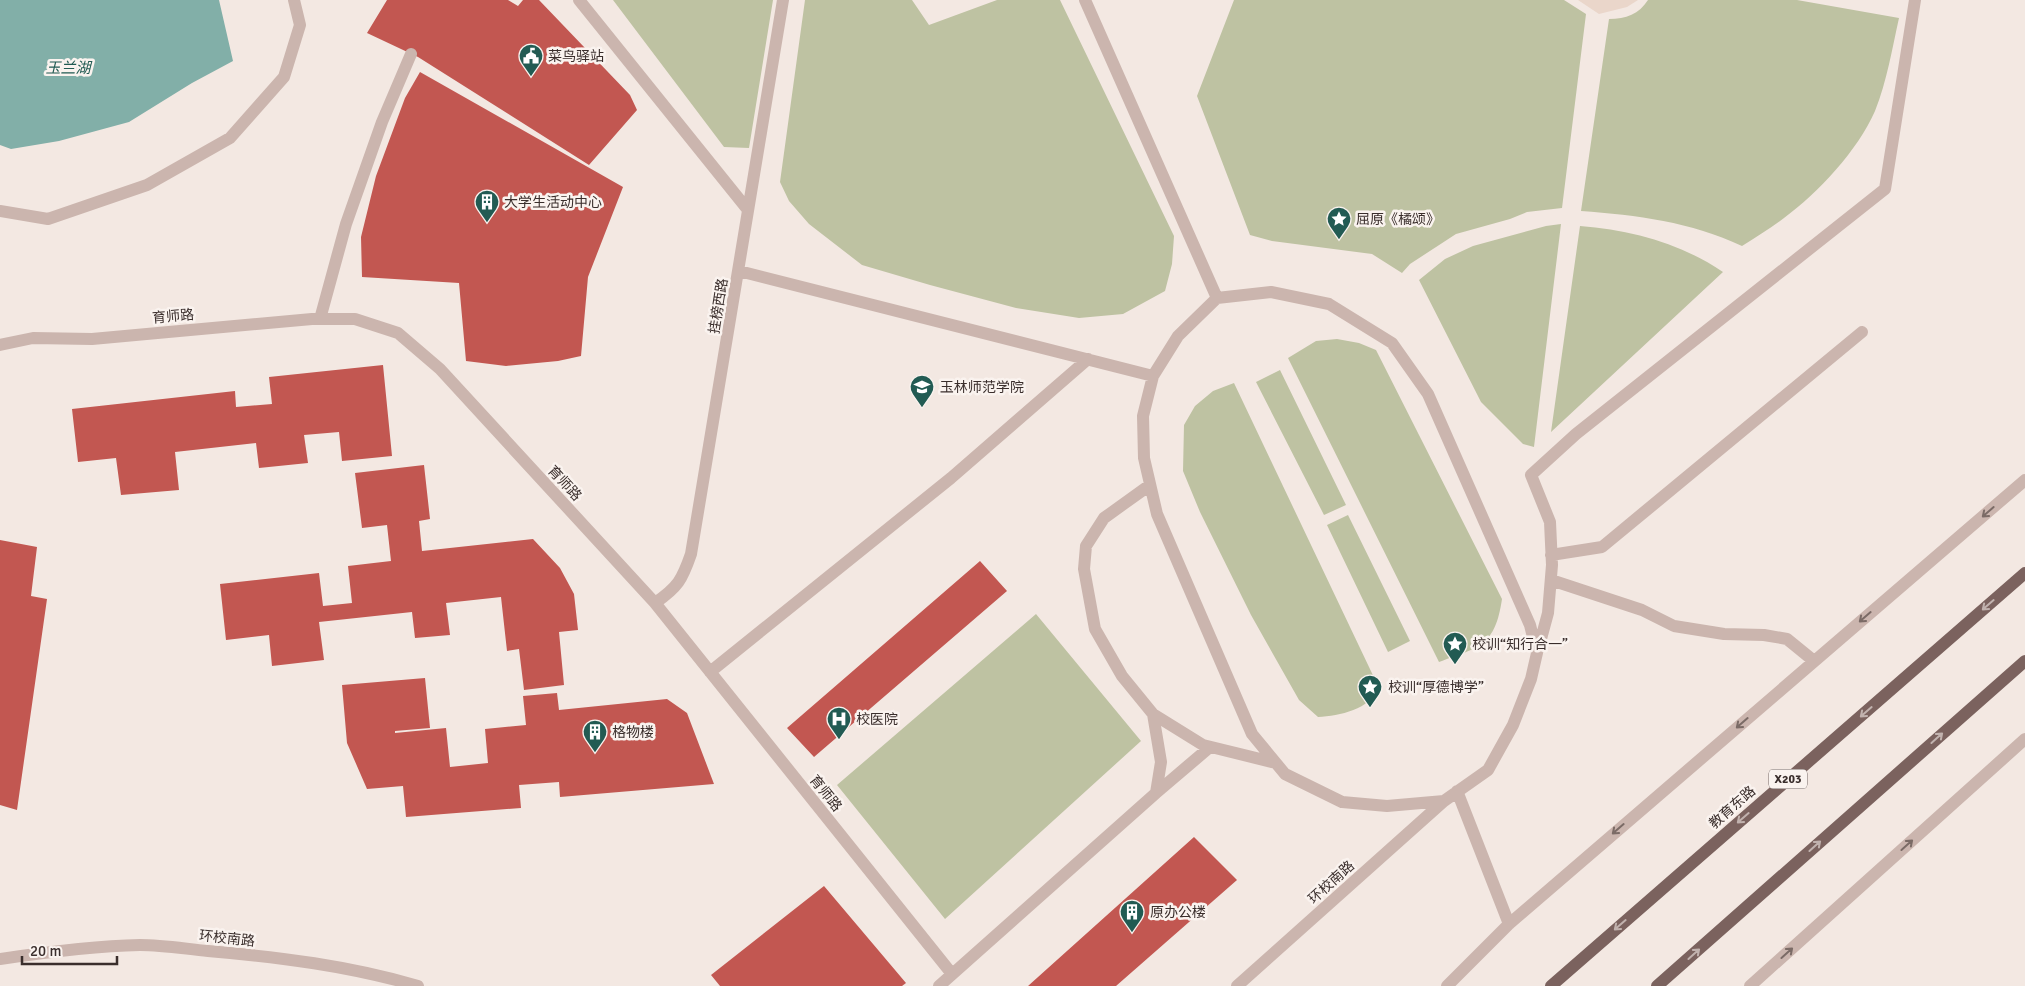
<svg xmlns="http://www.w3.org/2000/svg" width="2025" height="986" font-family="Signika,'Noto Sans SC',sans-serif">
	<rect width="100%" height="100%" fill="#f3e8e2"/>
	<path fill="#bec2a2" d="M 613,0 L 773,0 L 749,148 L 724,147 Z
		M 805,0 L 912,0 L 929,25 L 997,0 L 1060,0 L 1174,236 L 1172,264 L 1165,291 L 1123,314 L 1079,318 L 1016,308 L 930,285 L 862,265 L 809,224 L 789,201 L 780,182 Z
		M 1234,0 L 1564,0 L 1586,14 L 1562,208 L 1527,212 L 1510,219 L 1456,234 L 1410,264 L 1402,273 L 1372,254 L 1272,241 L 1250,235 L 1197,96 Z
		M 1648,0 L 1797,0 L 1899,18 C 1892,49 1887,81 1875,111 C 1858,150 1818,193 1784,218 C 1771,228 1756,237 1742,246 C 1691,222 1637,215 1581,211 L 1609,19 C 1626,19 1639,14 1648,0 Z
		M 1561,224 L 1534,447 L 1523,444 L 1481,402 L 1419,280 L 1445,259 L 1473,246 L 1546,226 Z
		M 1580,226 C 1632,230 1680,243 1723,272 L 1551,432 Z
		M 1337,339 L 1359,343 L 1376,350 L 1502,599 C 1495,646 1480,647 1439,662 L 1288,358 L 1316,341 Z
		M 1280,370 L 1346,505 L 1324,515 L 1256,382 Z
		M 1234,383 L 1379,688 C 1370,709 1340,716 1318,717 L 1299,700 L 1251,615 L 1200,512 L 1183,471 L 1184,425 L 1195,406 L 1213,391 Z
		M 1348,515 L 1410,641 L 1388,652 L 1327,525 Z
		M 1036,614 L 1141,741 L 945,919 L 837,785 Z"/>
	<path fill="#ead6ca" d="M 1578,0 L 1638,0 L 1627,7 L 1599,14 Z"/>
	<path fill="#82afa8" d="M 0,0 L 219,0 L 233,61 L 192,83 L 129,122 L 59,141 L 11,149 L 0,145 Z"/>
	<path fill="#c25751" d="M 387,0 L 508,0 L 518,6 L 523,0 L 539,0 L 630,95 L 637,110 L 589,165 L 418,57 L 367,33 Z
		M 420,72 L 623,187 L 588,277 L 581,356 L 558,361 L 506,366 L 466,361 L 459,283 L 362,277 L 361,237 L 376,176 L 405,98 Z
		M 383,365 L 392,456 L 342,461 L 339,432 L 304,435 L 308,463 L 259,468 L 256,443 L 175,452 L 179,490 L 121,495 L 116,458 L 78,462 L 72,409 L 235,391 L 236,407 L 272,404 L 269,377 Z
		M 424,465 L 430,519 L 419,521 L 422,551 L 533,539 L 560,568 L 574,594 L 578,630 L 559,632 L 564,685 L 524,690 L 519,649 L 507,651 L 501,597 L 446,603 L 450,635 L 415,638 L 412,612 L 319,622 L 324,660 L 272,666 L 269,635 L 226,640 L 220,584 L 319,573 L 323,606 L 352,603 L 348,566 L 391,561 L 387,525 L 362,528 L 355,473 Z
		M 0,540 L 37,547 L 31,596 L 47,599 L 17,810 L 0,805 Z
		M 980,561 L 1007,591 L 814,757 L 787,728 Z
		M 425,678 L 430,728 L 395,731 L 395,733 L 446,728 L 450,767 L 488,763 L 485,729 L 526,725 L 523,696 L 557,693 L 559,710 L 667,699 L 687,713 L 714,784 L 560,797 L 559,782 L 519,785 L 521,808 L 406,817 L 403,786 L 367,789 L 347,743 L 342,685 Z
		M 1194,837 L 1237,880 L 1116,986 L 1028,986 Z
		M 824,886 L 906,983 L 902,986 L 720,986 L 711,975 Z"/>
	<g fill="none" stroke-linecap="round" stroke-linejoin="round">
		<path stroke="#cbb5ae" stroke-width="12" d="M 579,0 L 748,210
			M 1085,0 L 1217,298
			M 0,211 L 48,219 L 147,185 L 230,138 L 284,77 L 300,25 L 294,0
			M 739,271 L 1153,376
			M 320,319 L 346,224 L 382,122 L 411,54
			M 0,345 L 33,338 L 92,339 L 312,319 L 355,319 L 398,333 L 440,369 L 655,603 L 952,974
			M 1150,485 L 1104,518 L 1086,546 L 1084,569 L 1095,629 L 1122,676 L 1153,714 L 1203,745 L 1276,763
			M 1551,555 L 1602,547 L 1862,332
			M 1551,580 L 1642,610 L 1674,626 L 1724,634 L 1764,635 L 1787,639 L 1814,661
			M 655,603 C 678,587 682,580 691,554 L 783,0
			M 1538,650 L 1548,613 L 1552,565 L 1550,522 L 1531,475 L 1576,434 L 1885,189 L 1915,0
			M 710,672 L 951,478 L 1088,359
			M 1457,791 L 1509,924
			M 1156,793 L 1210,747
			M 0,959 C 47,952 93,946 140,945 C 163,945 186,949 208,951 C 279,957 350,966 418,986
			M 939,986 L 1156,793 L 1161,762 L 1153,714
			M 1237,986 L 1444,801 L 1488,770 L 1513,725 L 1531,679 L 1537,653 L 1530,625 L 1428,394 L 1392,343 L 1329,304 L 1271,292 L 1217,298 L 1178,336 L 1153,376 L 1143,416 L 1144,458 L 1157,514 L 1252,734 L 1285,774 L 1342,802 L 1387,806 L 1444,801
			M 1447,986 L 1509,924 L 2025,480
			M 1750,986 L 2025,739"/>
		<path stroke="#7b625e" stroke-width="12" d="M 1551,986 L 2025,573
			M 1657,986 L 2025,661"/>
	</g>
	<defs><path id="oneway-shaft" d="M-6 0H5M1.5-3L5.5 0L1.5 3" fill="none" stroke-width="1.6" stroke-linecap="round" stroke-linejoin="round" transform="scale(1.25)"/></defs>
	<g stroke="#7b6b66">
		<use href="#oneway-shaft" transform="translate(1988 512) rotate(139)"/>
		<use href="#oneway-shaft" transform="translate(1865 617) rotate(139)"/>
		<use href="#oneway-shaft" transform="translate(1742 723) rotate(139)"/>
		<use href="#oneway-shaft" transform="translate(1618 829) rotate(139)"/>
		<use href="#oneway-shaft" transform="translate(1907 845) rotate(-42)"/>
		<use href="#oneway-shaft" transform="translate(1787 953) rotate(-42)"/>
	</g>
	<g stroke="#c1b2ae">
		<use href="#oneway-shaft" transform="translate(1988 605) rotate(139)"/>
		<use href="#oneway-shaft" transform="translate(1866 712) rotate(139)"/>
		<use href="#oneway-shaft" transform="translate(1937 738) rotate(-42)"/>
		<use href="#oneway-shaft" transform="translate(1743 818) rotate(139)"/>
		<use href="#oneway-shaft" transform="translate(1815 846) rotate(-42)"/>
		<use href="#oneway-shaft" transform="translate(1620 925) rotate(139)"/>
		<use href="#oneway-shaft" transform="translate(1694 954) rotate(-42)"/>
	</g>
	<defs>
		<symbol id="civic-pin" viewBox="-11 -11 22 30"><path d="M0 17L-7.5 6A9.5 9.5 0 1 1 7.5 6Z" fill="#225b53" stroke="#faf3ef"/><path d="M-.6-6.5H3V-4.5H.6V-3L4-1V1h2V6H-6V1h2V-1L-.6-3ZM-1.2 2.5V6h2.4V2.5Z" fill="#fff"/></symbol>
		<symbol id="building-pin" viewBox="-11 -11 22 30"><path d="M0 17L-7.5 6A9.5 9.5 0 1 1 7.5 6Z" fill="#225b53" stroke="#faf3ef"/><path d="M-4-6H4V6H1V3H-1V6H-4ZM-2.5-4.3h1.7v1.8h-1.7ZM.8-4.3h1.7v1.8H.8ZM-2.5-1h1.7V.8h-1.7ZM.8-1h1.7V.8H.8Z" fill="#fff"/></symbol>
		<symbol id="sight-pin" viewBox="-11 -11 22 30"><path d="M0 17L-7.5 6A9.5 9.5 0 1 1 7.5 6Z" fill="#225b53" stroke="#faf3ef"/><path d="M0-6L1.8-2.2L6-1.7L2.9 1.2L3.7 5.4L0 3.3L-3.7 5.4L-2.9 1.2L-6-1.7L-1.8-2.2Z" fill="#fff"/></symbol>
		<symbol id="university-pin" viewBox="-11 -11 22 30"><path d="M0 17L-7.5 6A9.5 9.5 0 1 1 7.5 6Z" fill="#225b53" stroke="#faf3ef"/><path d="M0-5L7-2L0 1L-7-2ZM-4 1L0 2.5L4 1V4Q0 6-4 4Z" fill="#fff"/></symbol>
		<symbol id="hospital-pin" viewBox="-11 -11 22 30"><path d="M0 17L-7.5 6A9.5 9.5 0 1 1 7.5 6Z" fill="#225b53" stroke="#faf3ef"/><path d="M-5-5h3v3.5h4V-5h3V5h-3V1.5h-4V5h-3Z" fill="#fff"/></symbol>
	</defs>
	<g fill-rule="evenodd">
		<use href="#civic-pin" x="517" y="42" width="28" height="38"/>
		<use href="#building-pin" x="473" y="188" width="28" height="38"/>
		<use href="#sight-pin" x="1325" y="205" width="28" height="38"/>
		<use href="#university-pin" x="908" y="373" width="28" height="38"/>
		<use href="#sight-pin" x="1441" y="630" width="28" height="38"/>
		<use href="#sight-pin" x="1356" y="673" width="28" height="38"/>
		<use href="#hospital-pin" x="825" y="705" width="28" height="38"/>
		<use href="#building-pin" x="581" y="718" width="28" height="38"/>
		<use href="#building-pin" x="1118" y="898" width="28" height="38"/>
	</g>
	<g text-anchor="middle" stroke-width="5" stroke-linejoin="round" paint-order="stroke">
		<rect fill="#faf3ef" stroke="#746966" stroke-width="1" x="1769" y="769.5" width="38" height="19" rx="4"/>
		<g font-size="12" font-weight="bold" fill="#3a2e2c">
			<text x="1788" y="783">X203</text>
		</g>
		<g font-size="14" fill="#3a2e2c" stroke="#faf3ef" text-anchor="start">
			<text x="548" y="61">菜鸟驿站</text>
			<text x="504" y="207">大学生活动中心</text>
			<text x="1356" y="224">屈原《橘颂》</text>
			<text x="940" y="392">玉林师范学院</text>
			<text x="1472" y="649">校训“知行合一”</text>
			<text x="1388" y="692">校训“厚德博学”</text>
			<text x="856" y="724">校医院</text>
			<text x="612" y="737">格物楼</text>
			<text x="1150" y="917">原办公楼</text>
		</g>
		<g font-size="14" fill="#3a2e2c" stroke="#faf3ef">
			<text transform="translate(718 306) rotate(-81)" y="5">挂榜西路</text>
			<text transform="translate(173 316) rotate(-5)" y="5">育师路</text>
			<text transform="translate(565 483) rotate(47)" y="5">育师路</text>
			<text transform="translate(826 793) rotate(51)" y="5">育师路</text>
			<text transform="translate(1732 807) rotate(-41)" y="5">教育东路</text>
			<text transform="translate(1331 882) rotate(-42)" y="5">环校南路</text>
			<text transform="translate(227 938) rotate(6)" y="5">环校南路</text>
		</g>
		<g font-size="15" font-style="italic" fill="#225b53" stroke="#faf3ef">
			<text x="68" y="73">玉兰湖</text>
		</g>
	</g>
	<path d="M22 956v8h95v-8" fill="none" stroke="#3a2e2c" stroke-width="2.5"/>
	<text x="30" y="956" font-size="15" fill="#3a2e2c" stroke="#faf3ef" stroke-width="4" paint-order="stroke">20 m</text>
</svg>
